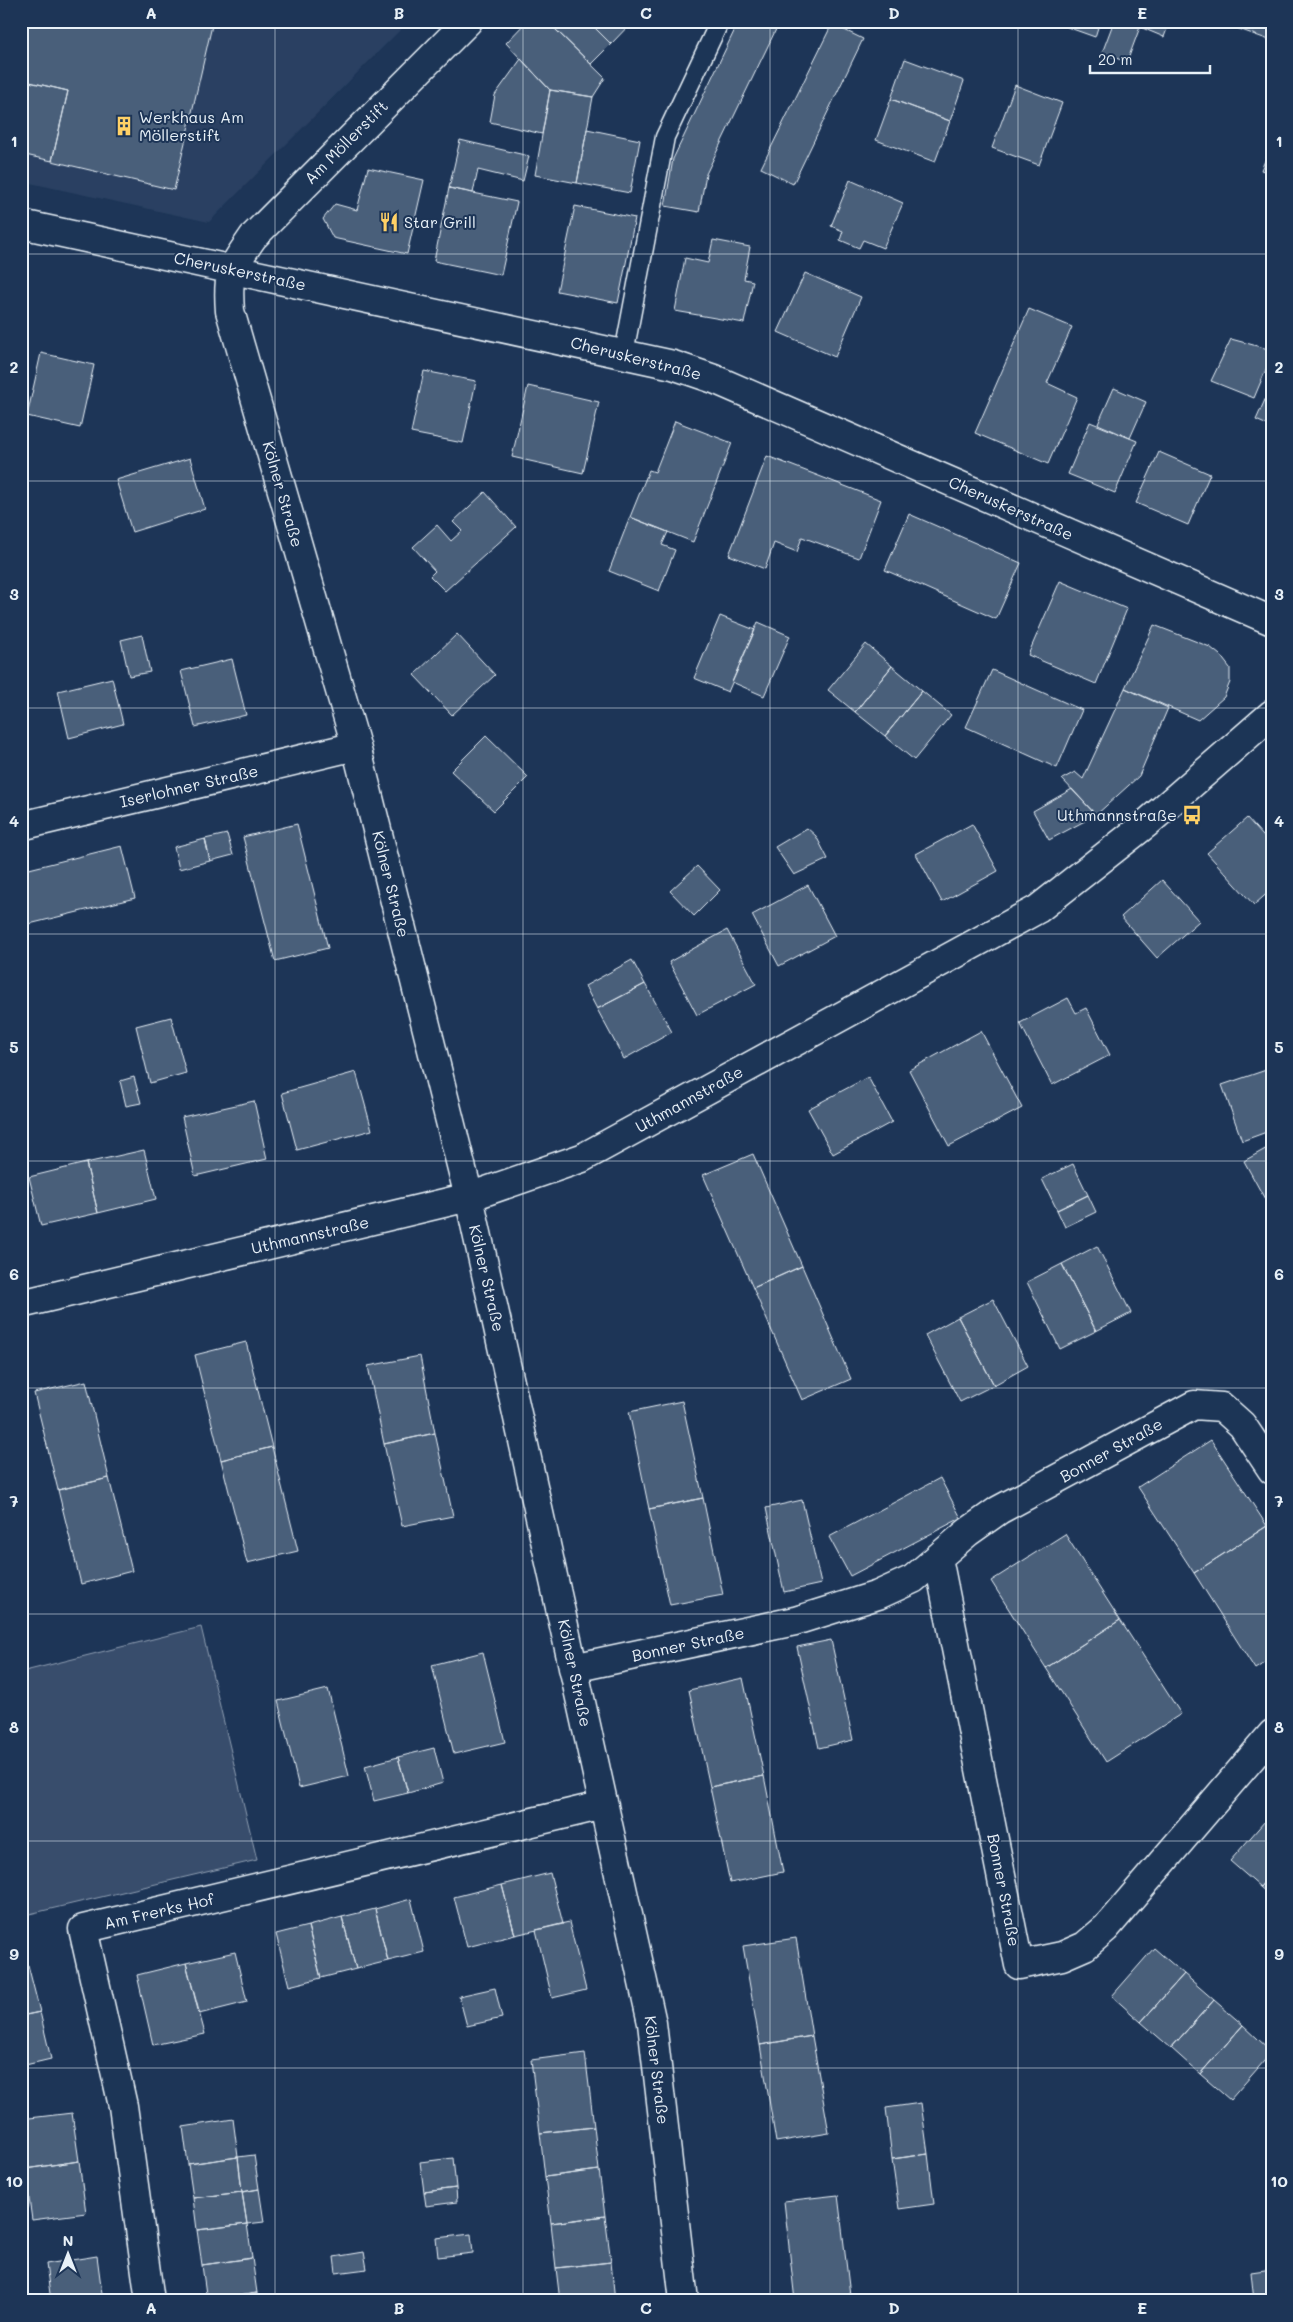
<svg xmlns="http://www.w3.org/2000/svg" width="1293" height="2322" font-family="Mali,sans-serif">
	<rect width="100%" height="100%" fill="#1d3557"/>
	<filter id="ink" filterUnits="userSpaceOnUse"><feTurbulence type="fractalNoise" baseFrequency=".02" numOctaves="2"/><feDisplacementMap in="SourceGraphic" scale="10" xChannelSelector="R" yChannelSelector="G"/><feConvolveMatrix kernelMatrix="1 2 1 2 8 2 1 2 1" color-interpolation-filters="sRGB"/></filter>
	<g filter="url(#ink)">
		<path fill="#2a4162" d="M 21,21 L 409,21 L 209,222 L 21,181 Z"/>
		<path fill="#374d6c" stroke="#909fb2" d="M 201,1627 L 257,1860 L 21,1916 L 21,1672 Z"/>
		<path fill="#495e7a" stroke="#e8f1f8" d="M 21,21 L 213,21 L 174,190 L 52,161 L 68,91 L 21,80 Z
			M 527,21 L 547,21 L 605,78 L 593,97 L 550,90 L 506,43 Z
			M 563,21 L 588,21 L 611,44 L 591,64 L 555,29 Z
			M 588,21 L 633,21 L 611,44 Z
			M 633,21 L 647,21 L 641,28 Z
			M 739,21 L 780,21 L 706,174 L 699,212 L 665,206 L 673,159 Z
			M 1069,21 L 1100,21 L 1095,37 L 1067,27 Z
			M 1114,21 L 1170,21 L 1164,37 L 1140,27 L 1127,62 L 1102,53 Z
			M 1229,21 L 1272,21 L 1272,41 L 1228,25 Z
			M 832,24 L 863,39 L 793,184 L 761,168 Z
			M 521,59 L 550,90 L 542,134 L 490,122 L 495,95 Z
			M 905,59 L 964,81 L 950,121 L 891,99 Z
			M 21,80 L 68,91 L 52,161 L 21,154 Z
			M 1015,85 L 1062,103 L 1039,165 L 992,148 Z
			M 550,90 L 593,97 L 577,183 L 535,175 Z
			M 891,99 L 950,121 L 935,162 L 876,140 Z
			M 587,129 L 640,140 L 630,193 L 577,183 Z
			M 460,140 L 529,156 L 523,181 L 478,170 L 473,193 L 449,188 Z
			M 1272,144 L 1272,174 L 1261,170 Z
			M 368,168 L 424,180 L 407,254 L 333,238 L 323,219 L 335,204 L 357,210 Z
			M 850,180 L 903,203 L 883,248 L 863,240 L 859,248 L 840,240 L 843,231 L 831,226 Z
			M 449,188 L 517,202 L 501,275 L 434,261 Z
			M 575,206 L 635,218 L 618,303 L 557,291 Z
			M 713,240 L 750,247 L 744,279 L 753,281 L 744,323 L 675,311 L 685,258 L 708,263 Z
			M 805,273 L 861,297 L 835,357 L 778,332 Z
			M 1029,309 L 1072,327 L 1047,383 L 1077,397 L 1048,464 L 975,433 Z
			M 1231,339 L 1272,350 L 1272,355 L 1254,398 L 1211,381 Z
			M 41,353 L 94,365 L 80,428 L 27,416 Z
			M 424,371 L 476,381 L 463,443 L 411,433 Z
			M 1272,384 L 1272,427 L 1256,420 Z
			M 528,386 L 599,402 L 583,473 L 512,457 Z
			M 1114,388 L 1146,402 L 1130,438 L 1098,424 Z
			M 675,421 L 732,443 L 693,542 L 630,517 L 649,470 L 655,472 Z
			M 1090,422 L 1137,441 L 1115,493 L 1068,474 Z
			M 1159,452 L 1210,474 L 1188,525 L 1136,503 Z
			M 767,456 L 881,500 L 859,558 L 802,537 L 797,552 L 774,543 L 765,569 L 729,555 Z
			M 190,458 L 205,509 L 132,532 L 116,480 Z
			M 485,492 L 516,527 L 445,591 L 430,576 L 435,571 L 413,547 L 437,525 L 451,541 L 462,531 L 453,522 Z
			M 909,514 L 1021,563 L 996,619 L 885,570 Z
			M 630,517 L 668,532 L 662,545 L 675,550 L 659,591 L 609,571 Z
			M 1060,581 L 1127,609 L 1096,684 L 1028,655 Z
			M 720,616 L 755,630 L 728,692 L 694,678 Z
			M 758,622 L 790,636 L 764,696 L 732,682 Z
			M 1154,625 L 1210,647 L 1220,655 L 1230,668 L 1230,682 L 1224,697 L 1198,720 L 1125,688 Z
			M 457,634 L 495,675 L 452,715 L 414,675 Z
			M 142,635 L 150,672 L 129,676 L 121,640 Z
			M 866,644 L 892,666 L 855,712 L 828,690 Z
			M 232,659 L 246,715 L 195,727 L 181,671 Z
			M 892,666 L 922,691 L 885,736 L 855,712 Z
			M 992,670 L 1082,710 L 1057,768 L 966,727 Z
			M 112,678 L 123,724 L 69,738 L 58,691 Z
			M 1125,688 L 1168,708 L 1139,776 L 1096,815 L 1062,779 L 1075,772 L 1083,779 Z
			M 922,691 L 951,715 L 914,760 L 885,736 Z
			M 486,736 L 528,777 L 494,811 L 451,771 Z
			M 1072,789 L 1096,815 L 1049,840 L 1033,811 Z
			M 1247,818 L 1272,846 L 1272,889 L 1254,905 L 1207,853 Z
			M 297,824 L 328,948 L 275,961 L 243,837 Z
			M 972,824 L 998,871 L 942,902 L 916,854 Z
			M 807,828 L 816,836 L 828,859 L 794,875 L 775,847 Z
			M 227,834 L 233,855 L 210,861 L 205,839 Z
			M 205,839 L 210,861 L 179,869 L 174,847 Z
			M 122,846 L 135,898 L 21,926 L 21,871 Z
			M 697,866 L 720,890 L 694,916 L 670,891 Z
			M 1162,880 L 1199,921 L 1157,958 L 1121,917 Z
			M 808,885 L 835,936 L 779,966 L 752,915 Z
			M 727,930 L 756,984 L 697,1015 L 669,962 Z
			M 632,960 L 645,984 L 597,1009 L 585,986 Z
			M 645,984 L 672,1032 L 624,1059 L 597,1009 Z
			M 1068,998 L 1076,1013 L 1086,1008 L 1110,1055 L 1052,1085 L 1020,1023 Z
			M 171,1017 L 186,1073 L 150,1083 L 136,1026 Z
			M 981,1031 L 1022,1108 L 949,1146 L 909,1070 Z
			M 1272,1068 L 1272,1130 L 1242,1141 L 1222,1085 Z
			M 356,1072 L 372,1130 L 297,1150 L 282,1093 Z
			M 134,1077 L 141,1103 L 126,1106 L 120,1081 Z
			M 868,1077 L 892,1122 L 833,1154 L 808,1109 Z
			M 254,1101 L 267,1159 L 195,1176 L 182,1117 Z
			M 1269,1147 L 1272,1153 L 1272,1212 L 1244,1161 Z
			M 144,1150 L 156,1199 L 98,1213 L 86,1163 Z
			M 753,1154 L 802,1266 L 753,1288 L 703,1175 Z
			M 86,1163 L 98,1213 L 41,1226 L 29,1177 Z
			M 1073,1164 L 1088,1195 L 1057,1210 L 1042,1179 Z
			M 1088,1195 L 1096,1212 L 1065,1227 L 1057,1210 Z
			M 1097,1246 L 1131,1313 L 1096,1331 L 1062,1264 Z
			M 1062,1264 L 1096,1331 L 1060,1349 L 1027,1282 Z
			M 802,1266 L 851,1379 L 802,1400 L 753,1288 Z
			M 993,1299 L 1028,1366 L 994,1385 L 958,1317 Z
			M 958,1317 L 994,1385 L 960,1402 L 925,1335 Z
			M 246,1342 L 272,1447 L 221,1460 L 195,1355 Z
			M 420,1356 L 435,1433 L 384,1444 L 368,1366 Z
			M 86,1381 L 109,1478 L 58,1490 L 34,1393 Z
			M 682,1401 L 703,1498 L 649,1509 L 629,1412 Z
			M 435,1433 L 453,1516 L 402,1526 L 384,1444 Z
			M 1211,1440 L 1267,1526 L 1194,1573 L 1138,1487 Z
			M 272,1447 L 298,1551 L 247,1563 L 221,1460 Z
			M 109,1478 L 132,1571 L 81,1584 L 58,1490 Z
			M 940,1478 L 961,1518 L 850,1576 L 829,1537 Z
			M 703,1498 L 723,1595 L 670,1605 L 649,1509 Z
			M 802,1500 L 821,1584 L 784,1592 L 766,1508 Z
			M 1267,1526 L 1272,1534 L 1272,1658 L 1255,1669 L 1194,1573 Z
			M 1065,1534 L 1120,1620 L 1046,1668 L 991,1581 Z
			M 1120,1620 L 1181,1714 L 1106,1762 L 1046,1668 Z
			M 831,1640 L 853,1740 L 819,1748 L 797,1647 Z
			M 483,1652 L 505,1742 L 454,1754 L 432,1665 Z
			M 743,1678 L 764,1776 L 710,1787 L 689,1690 Z
			M 328,1689 L 349,1776 L 299,1788 L 278,1701 Z
			M 434,1748 L 443,1783 L 408,1793 L 398,1757 Z
			M 398,1757 L 408,1793 L 374,1801 L 365,1766 Z
			M 764,1776 L 783,1872 L 730,1883 L 710,1787 Z
			M 1272,1813 L 1272,1873 L 1260,1887 L 1230,1861 Z
			M 550,1873 L 563,1924 L 515,1935 L 502,1885 Z
			M 1272,1873 L 1272,1897 L 1260,1887 Z
			M 502,1885 L 515,1935 L 467,1947 L 454,1897 Z
			M 411,1899 L 424,1952 L 388,1961 L 375,1909 Z
			M 375,1909 L 388,1961 L 356,1969 L 342,1917 Z
			M 342,1917 L 356,1969 L 321,1978 L 308,1926 Z
			M 569,1922 L 586,1990 L 552,1998 L 536,1930 Z
			M 308,1926 L 321,1978 L 289,1986 L 276,1934 Z
			M 796,1938 L 812,2036 L 760,2045 L 743,1946 Z
			M 1154,1948 L 1184,1974 L 1141,2022 L 1112,1996 Z
			M 235,1952 L 247,2002 L 199,2014 L 186,1963 Z
			M 186,1963 L 205,2034 L 153,2045 L 137,1975 Z
			M 28,1965 L 40,2012 L 21,2016 L 21,1967 Z
			M 1184,1974 L 1214,2000 L 1171,2048 L 1141,2022 Z
			M 495,1988 L 502,2018 L 467,2026 L 459,1996 Z
			M 1214,2000 L 1243,2025 L 1200,2074 L 1171,2048 Z
			M 40,2012 L 51,2059 L 21,2066 L 21,2016 Z
			M 1243,2025 L 1272,2052 L 1230,2100 L 1200,2074 Z
			M 812,2036 L 829,2133 L 776,2142 L 760,2045 Z
			M 585,2053 L 594,2127 L 540,2133 L 531,2060 Z
			M 921,2103 L 928,2154 L 892,2159 L 886,2108 Z
			M 72,2113 L 79,2161 L 25,2169 L 21,2119 Z
			M 233,2119 L 238,2157 L 188,2164 L 183,2127 Z
			M 594,2127 L 599,2170 L 545,2177 L 540,2133 Z
			M 928,2154 L 934,2204 L 899,2209 L 892,2159 Z
			M 254,2155 L 259,2189 L 242,2192 L 238,2157 Z
			M 238,2157 L 242,2192 L 193,2198 L 188,2164 Z
			M 453,2158 L 456,2188 L 424,2192 L 420,2162 Z
			M 79,2161 L 86,2213 L 32,2220 L 25,2169 Z
			M 599,2170 L 605,2216 L 551,2223 L 545,2177 Z
			M 456,2188 L 457,2202 L 426,2206 L 424,2192 Z
			M 259,2189 L 264,2222 L 247,2224 L 242,2192 Z
			M 242,2192 L 247,2224 L 197,2230 L 193,2198 Z
			M 838,2195 L 850,2295 L 795,2301 L 784,2201 Z
			M 605,2216 L 611,2262 L 556,2268 L 551,2223 Z
			M 247,2224 L 252,2258 L 202,2265 L 197,2230 Z
			M 471,2234 L 473,2253 L 438,2257 L 436,2238 Z
			M 364,2252 L 367,2269 L 336,2273 L 334,2257 Z
			M 97,2256 L 103,2301 L 51,2301 L 46,2264 Z
			M 252,2258 L 257,2293 L 207,2301 L 202,2265 Z
			M 611,2262 L 615,2301 L 560,2301 L 556,2268 Z
			M 1272,2269 L 1272,2301 L 1254,2301 L 1251,2272 Z
			M 257,2293 L 257,2301 L 207,2301 Z
			M 369,2295 L 370,2301 L 339,2301 L 339,2299 Z
			M 850,2295 L 850,2301 L 795,2301 Z"/>
		<g fill="none" stroke-linecap="round" stroke-linejoin="round">
			<defs>
				<path id="service" d="M 624,353 L 665,137 L 717,27"/>
				<path id="minor" d="M 468,21 L 253,237 C 231,269 227,272 230,311 L 356,746 L 469,1197 L 652,2023 L 684,2301
					M 21,224 L 673,365 L 714,379 L 1272,621
					M 21,826 L 356,746
					M 21,1304 L 469,1197 L 582,1158 L 1038,909 L 1147,823 L 1272,714
					M 938,1558 L 1019,1965 L 1062,1956 L 1085,1946 L 1106,1928 L 1272,1734
					M 573,1668 L 795,1621 L 878,1595 L 913,1579 L 968,1532 L 999,1510 L 1194,1405 L 1222,1407 L 1242,1425 L 1272,1470
					M 150,2301 L 123,2106 L 83,1929 L 604,1805"/>
			</defs>
			<use href="#service" stroke="#e8f1f8" stroke-width="21"/>
			<use href="#minor" stroke="#e8f1f8" stroke-width="31"/>
			<use href="#service" stroke="#1d3557" stroke-width="18"/>
			<use href="#minor" stroke="#1d3557" stroke-width="28"/>
		</g>
	</g>
	<path fill="none" stroke="#e8f1f8" stroke-width="1" stroke-opacity="0.55" d="M 275,21 L 275,2301M 523,21 L 523,2301M 770,21 L 770,2301M 1018,21 L 1018,2301M 21,254 L 1272,254M 21,481 L 1272,481M 21,708 L 1272,708M 21,934 L 1272,934M 21,1161 L 1272,1161M 21,1388 L 1272,1388M 21,1614 L 1272,1614M 21,1841 L 1272,1841M 21,2068 L 1272,2068"/>
	<defs>
		<symbol id="building-bare" viewBox="-9 -9 18 18"><path d="M-4-6H4V6H1V3H-1V6H-4ZM-2.5-4.3h1.7v1.8h-1.7ZM.8-4.3h1.7v1.8H.8ZM-2.5-1h1.7V.8h-1.7ZM.8-1h1.7V.8H.8Z" fill="#ffd166" stroke="#1d3557" stroke-width="2.5" paint-order="stroke"/></symbol>
		<symbol id="restaurant-bare" viewBox="-9 -9 18 18"><path d="M-5-6h1v4h1v-4h1v4h1v-4h1v5L-1.5 .5V6h-2V.5L-5-1ZM5-6V6H3V1.5H1.5Q1.5-4 5-6Z" fill="#ffd166" stroke="#1d3557" stroke-width="2.5" paint-order="stroke"/></symbol>
		<symbol id="bus-bare" viewBox="-9 -9 18 18"><path d="M-5-6H5V4H4V6H2V4H-2V6H-4V4H-5ZM-3.5-4V0h7V-4ZM-3.5 1.2v1.5H-2V1.2ZM2 1.2v1.5H3.5V1.2Z" fill="#ffd166" stroke="#1d3557" stroke-width="2.5" paint-order="stroke"/></symbol>
	</defs>
	<g fill-rule="evenodd">
		<use href="#building-bare" x="110" y="112" width="28" height="28"/>
		<use href="#restaurant-bare" x="375" y="208" width="28" height="28"/>
		<use href="#bus-bare" x="1178" y="801" width="28" height="28"/>
	</g>
	<g text-anchor="middle" stroke-width="4" stroke-linejoin="round" paint-order="stroke">
		<g font-size="16" fill="#e8f1f8" stroke="#1d3557" text-anchor="start">
			<text x="139" y="123">Werkhaus Am<tspan x="139" dy="18">Möllerstift</tspan></text>
			<text x="404" y="228">Star Grill</text>
			<text x="1177" y="821" text-anchor="end">Uthmannstraße</text>
		</g>
		<g font-size="16" fill="#e8f1f8" stroke="#1d3557">
			<text transform="translate(346 142) rotate(-45)" y="6">Am Möllerstift</text>
			<text transform="translate(240 271) rotate(12)" y="6">Cheruskerstraße</text>
			<text transform="translate(636 358) rotate(14)" y="6">Cheruskerstraße</text>
			<text transform="translate(283 494) rotate(74)" y="6">Kölner Straße</text>
			<text transform="translate(1011 508) rotate(24)" y="6">Cheruskerstraße</text>
			<text transform="translate(189 786) rotate(-13)" y="6">Iserlohner Straße</text>
			<text transform="translate(391 884) rotate(76)" y="6">Kölner Straße</text>
			<text transform="translate(689 1099) rotate(-29)" y="6">Uthmannstraße</text>
			<text transform="translate(310 1235) rotate(-13)" y="6">Uthmannstraße</text>
			<text transform="translate(487 1278) rotate(77)" y="6">Kölner Straße</text>
			<text transform="translate(1111 1450) rotate(-29)" y="6">Bonner Straße</text>
			<text transform="translate(688 1644) rotate(-12)" y="6">Bonner Straße</text>
			<text transform="translate(575 1673) rotate(78)" y="6">Kölner Straße</text>
			<text transform="translate(1004 1890) rotate(79)" y="6">Bonner Straße</text>
			<text transform="translate(159 1911) rotate(-13)" y="6">Am Frerks Hof</text>
			<text transform="translate(657 2070) rotate(83)" y="6">Kölner Straße</text>
		</g>
	</g>
	<rect width="1293" height="2322" fill="none" stroke="#1d3557" stroke-width="55"/>
	<g transform="translate(68 2254)" stroke="#1d3557" stroke-width="4" paint-order="stroke">
	<path d="M0-4L9 19L0 12L-9 19Z" fill="#e8f1f8"/>
	<text y="-8" font-size="14" font-weight="bold" text-anchor="middle" fill="#e8f1f8">N</text>
	</g>
	<path d="M1090 65v8h120v-8" fill="none" stroke="#e8f1f8" stroke-width="2.5"/>
	<text x="1098" y="65" font-size="15" fill="#e8f1f8" stroke="#1d3557" stroke-width="4" paint-order="stroke">20 m</text>
	<rect x="28" y="28" width="1238" height="2266" fill="none" stroke="#e8f1f8" stroke-width="2"/>
	<g font-size="16" text-anchor="middle" font-weight="bold" fill="#e8f1f8">
		<text x="151" y="19">A</text>
		<text x="399" y="19">B</text>
		<text x="646" y="19">C</text>
		<text x="894" y="19">D</text>
		<text x="1142" y="19">E</text>
		<text x="14" y="147">1</text>
		<text x="1279" y="147">1</text>
		<text x="14" y="373">2</text>
		<text x="1279" y="373">2</text>
		<text x="14" y="600">3</text>
		<text x="1279" y="600">3</text>
		<text x="14" y="827">4</text>
		<text x="1279" y="827">4</text>
		<text x="14" y="1053">5</text>
		<text x="1279" y="1053">5</text>
		<text x="14" y="1280">6</text>
		<text x="1279" y="1280">6</text>
		<text x="14" y="1507">7</text>
		<text x="1279" y="1507">7</text>
		<text x="14" y="1733">8</text>
		<text x="1279" y="1733">8</text>
		<text x="14" y="1960">9</text>
		<text x="1279" y="1960">9</text>
		<text x="14" y="2187">10</text>
		<text x="1279" y="2187">10</text>
		<text x="151" y="2314">A</text>
		<text x="399" y="2314">B</text>
		<text x="646" y="2314">C</text>
		<text x="894" y="2314">D</text>
		<text x="1142" y="2314">E</text>
	</g>
</svg>
